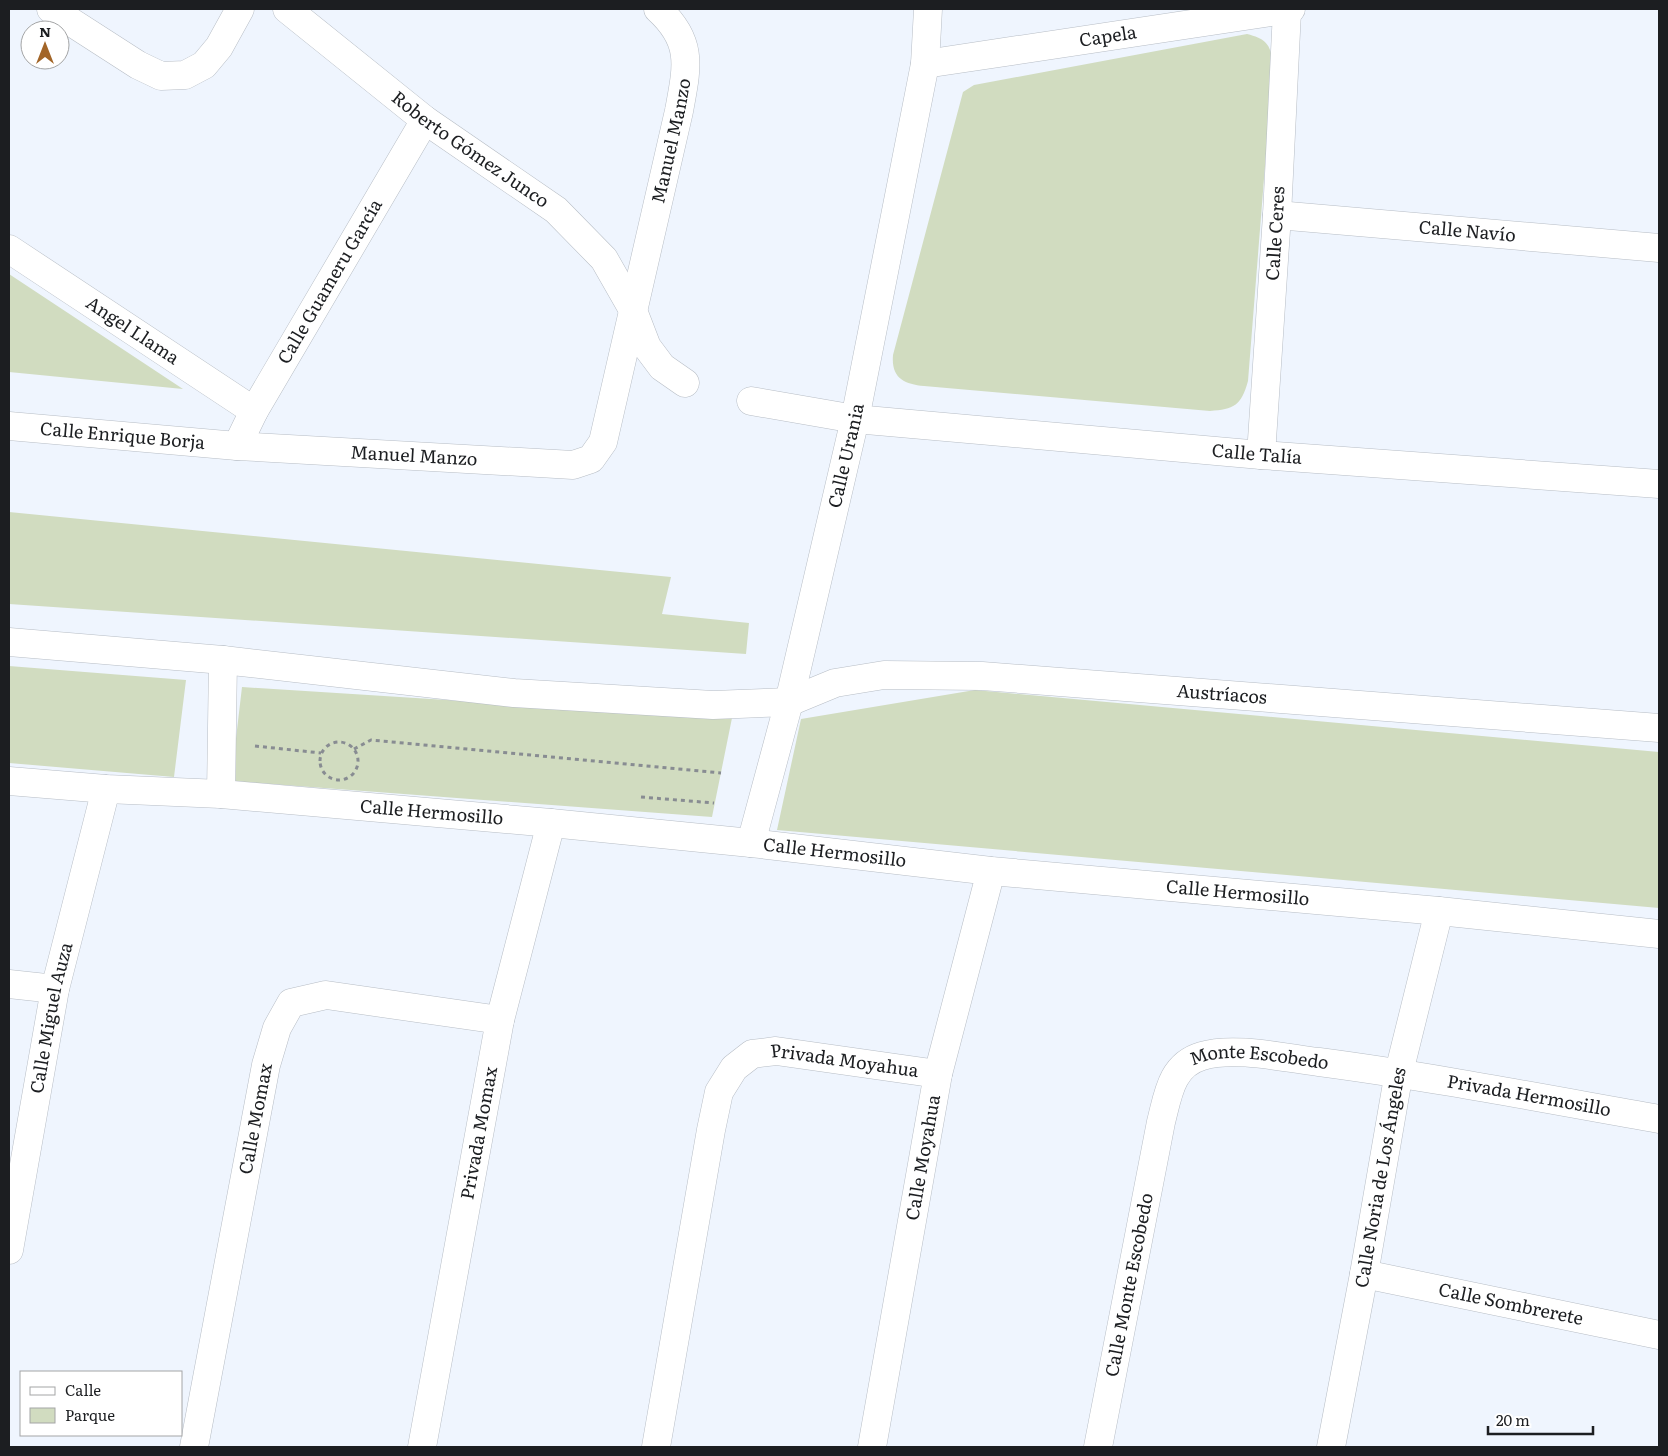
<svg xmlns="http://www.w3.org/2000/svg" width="1668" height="1456" font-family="Literata,serif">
	<rect width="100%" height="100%" fill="#eff5fe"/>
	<path fill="#d1dcc0" d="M 1247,34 C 1267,39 1271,45 1273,65 L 1248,381 C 1241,406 1234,409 1210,411 L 924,386 C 904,384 891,378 893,355 L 963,92 L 974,85 Z
		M 9,274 L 183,389 L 9,372 Z
		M 9,512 L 671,577 L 662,614 L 749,623 L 746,654 L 9,604 Z
		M 9,666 L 186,680 L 174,777 L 9,763 Z
		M 242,687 L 732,718 L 712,817 L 231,781 Z
		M 975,690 L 1659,752 L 1659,908 L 777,830 L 801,719 Z"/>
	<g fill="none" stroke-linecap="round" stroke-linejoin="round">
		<defs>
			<g id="minor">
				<path d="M 51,9 L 138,65 L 161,76 L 185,75 L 204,65 L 219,47 L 240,9"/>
				<path id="s1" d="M 287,9 L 425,120 L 556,210 L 604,259 L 632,308 L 647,347 L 662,367 L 685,383"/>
				<path id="s2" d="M 925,64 L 1291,9"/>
				<path id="s3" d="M 1277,215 L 1659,248"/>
				<path id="s4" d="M 9,249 L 254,411"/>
				<path id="s5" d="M 751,401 L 855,419 L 1261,455 L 1659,484"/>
				<path id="s6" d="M 9,426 L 237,446 L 573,465 L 591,459 L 603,442 L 679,111 C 687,67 694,42 658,9"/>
				<path id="s7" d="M 237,446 L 254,411 L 425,120"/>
				<path id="s8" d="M 1261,455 L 1277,215 L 1287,11"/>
				<path id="s9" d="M 751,843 L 789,702 L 855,419 L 925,64 L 928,9"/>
				<path d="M 9,984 L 55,989"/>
				<path id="s10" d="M 9,1250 L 55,989 L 106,789"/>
				<path id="s11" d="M 1364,1274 L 1659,1335"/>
				<path id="s12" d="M 194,1447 L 266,1065 L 277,1028 L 291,1003 L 326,995 L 500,1020"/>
				<path id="s13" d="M 422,1447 L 500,1020 L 551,823"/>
				<path id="s14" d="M 656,1447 L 711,1130 L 719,1092 L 734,1068 L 752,1054 L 776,1051 L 938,1074"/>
				<path id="s15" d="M 872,1447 L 938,1074 L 991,871"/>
				<path id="s16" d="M 1098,1447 L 1161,1122 C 1168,1095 1171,1065 1202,1056 C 1234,1046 1285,1058 1319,1062 C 1433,1077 1546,1099 1659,1119"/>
				<path id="s17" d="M 1331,1447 L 1364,1274 L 1399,1072 L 1439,911"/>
			</g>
			<g id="tertiary">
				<path id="s18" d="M 9,642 L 223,660 L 514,693 L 713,705 L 789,702 L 835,683 L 884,675 L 982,676 L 1659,728"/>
				<path id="s19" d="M 9,781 L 106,789 L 221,794 L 551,823 L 751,843 L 991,871 L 1439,911 L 1659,934"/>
				<path d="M 221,794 L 223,660"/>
			</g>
		</defs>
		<use href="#minor" stroke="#b7bdc5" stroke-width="29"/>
		<use href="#tertiary" stroke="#b7bdc5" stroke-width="29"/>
		<path stroke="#888c92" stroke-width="3" stroke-dasharray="4 4" stroke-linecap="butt" d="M320 761a19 19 0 1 1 38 0a19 19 0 1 1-38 0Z
			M 255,746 L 321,753
			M 354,749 L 371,740 L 721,773
			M 641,797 L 714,803"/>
		<use href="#minor" stroke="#fff" stroke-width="28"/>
		<use href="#tertiary" stroke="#fff" stroke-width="28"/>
	</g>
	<g text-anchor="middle" stroke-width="4.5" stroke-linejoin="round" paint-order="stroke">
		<g font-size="18" fill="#1c1e21" stroke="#fff">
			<text dy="6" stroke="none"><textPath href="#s2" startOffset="185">Capela</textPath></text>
			<text dy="6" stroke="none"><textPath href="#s6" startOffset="914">Manuel Manzo</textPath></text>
			<text dy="6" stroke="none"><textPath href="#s1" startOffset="231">Roberto Gómez Junco</textPath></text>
			<text dy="6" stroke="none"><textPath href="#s3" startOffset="191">Calle Navío</textPath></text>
			<text dy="6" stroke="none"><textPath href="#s8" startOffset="222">Calle Ceres</textPath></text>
			<text dy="6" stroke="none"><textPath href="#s7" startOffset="189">Calle Guameru García</textPath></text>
			<text dy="6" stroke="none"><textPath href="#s4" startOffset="148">Angel Llama</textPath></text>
			<text dy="6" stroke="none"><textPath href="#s6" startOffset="114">Calle Enrique Borja</textPath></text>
			<text dy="6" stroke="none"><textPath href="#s5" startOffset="509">Calle Talía</textPath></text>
			<text dy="6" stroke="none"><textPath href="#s9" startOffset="399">Calle Urania</textPath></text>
			<text dy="6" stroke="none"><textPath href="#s6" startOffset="406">Manuel Manzo</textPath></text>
			<text dy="6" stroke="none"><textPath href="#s18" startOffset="1221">Austríacos</textPath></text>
			<text dy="6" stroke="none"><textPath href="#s19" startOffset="424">Calle Hermosillo</textPath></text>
			<text dy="6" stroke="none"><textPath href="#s19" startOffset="829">Calle Hermosillo</textPath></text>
			<text dy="6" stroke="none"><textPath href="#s19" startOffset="1234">Calle Hermosillo</textPath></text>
			<text dy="6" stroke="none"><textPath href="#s10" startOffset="236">Calle Miguel Auza</textPath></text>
			<text dy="6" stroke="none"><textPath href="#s14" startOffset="505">Privada Moyahua</textPath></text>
			<text dy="6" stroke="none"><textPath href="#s16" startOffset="471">Monte Escobedo</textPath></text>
			<text dy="6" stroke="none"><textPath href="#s16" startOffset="744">Privada Hermosillo</textPath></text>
			<text dy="6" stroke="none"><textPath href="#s12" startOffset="334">Calle Momax</textPath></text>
			<text dy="6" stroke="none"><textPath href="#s13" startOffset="319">Privada Momax</textPath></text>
			<text dy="6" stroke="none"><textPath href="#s15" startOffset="294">Calle Moyahua</textPath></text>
			<text dy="6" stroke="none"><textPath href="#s17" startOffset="274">Calle Noria de Los Ángeles</textPath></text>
			<text dy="6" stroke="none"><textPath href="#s16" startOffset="165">Calle Monte Escobedo</textPath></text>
			<text dy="6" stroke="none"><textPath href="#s11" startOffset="150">Calle Sombrerete</textPath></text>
		</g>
	</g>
	<rect width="1668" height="1456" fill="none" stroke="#1c1e21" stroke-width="20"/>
	<rect x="20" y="1371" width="162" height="65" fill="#ffffff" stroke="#a4a5a6"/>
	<rect x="30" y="1387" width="25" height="8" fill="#ffffff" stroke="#a4a5a6"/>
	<text x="65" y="1396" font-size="15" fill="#1c1e21">Calle</text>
	<rect x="30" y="1408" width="25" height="15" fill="#d1dcc0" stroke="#a4a5a6"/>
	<text x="65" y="1421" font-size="15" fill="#1c1e21">Parque</text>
	<g transform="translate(45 45)"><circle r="24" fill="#ffffff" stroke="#a4a5a6"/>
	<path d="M0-4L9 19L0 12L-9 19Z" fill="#a26528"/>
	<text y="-8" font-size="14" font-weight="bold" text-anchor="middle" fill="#1c1e21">N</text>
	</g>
	<path d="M1488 1426v8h105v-8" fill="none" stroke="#1c1e21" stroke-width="2.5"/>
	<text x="1496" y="1426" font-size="15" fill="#1c1e21" stroke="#ffffff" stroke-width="4" paint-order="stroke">20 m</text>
</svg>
